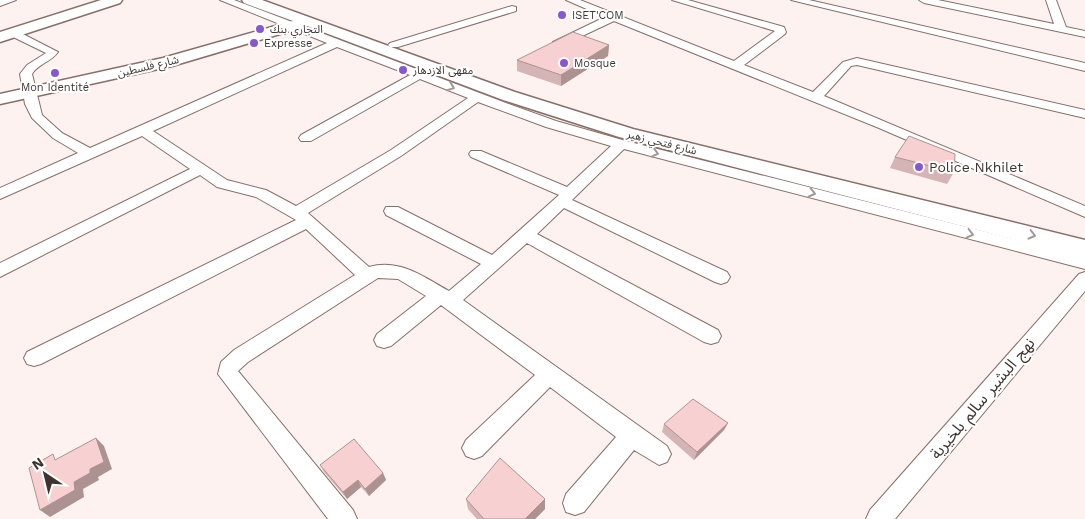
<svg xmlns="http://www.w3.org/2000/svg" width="1085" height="519" font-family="'Work Sans','Noto Sans Arabic',sans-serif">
	<rect width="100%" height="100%" fill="#fdf2ef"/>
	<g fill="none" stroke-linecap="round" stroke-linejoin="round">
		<defs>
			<path id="street" d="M 0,0 L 16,0 L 0,6 Z
				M 220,0 L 234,0 L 506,103 L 556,121 L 626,141 L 1085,257 L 1085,269 L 624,149 L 572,200 L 727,272 L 730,277 L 727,282 L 721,284 L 715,282 L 564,208 L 537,234 L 718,330 L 721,336 L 718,342 L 711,344 L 704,342 L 527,243 L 463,300 L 667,446 L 671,454 L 667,462 L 659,465 L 634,450 L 584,512 L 575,515 L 566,512 L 563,503 L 566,494 L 616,437 L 550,387 L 482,456 L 474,459 L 466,456 L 462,448 L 466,440 L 535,375 L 441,305 L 391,346 L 384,348 L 377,346 L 374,340 L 377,334 L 426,296 L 398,279 L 378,278 L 248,362 L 238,371 L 353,510 L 357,519 L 328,519 L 218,374 L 221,362 L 234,350 L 355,275 L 306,229 L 41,364 L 34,366 L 27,364 L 24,358 L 27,352 L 296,220 L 256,197 L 217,187 L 200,175 L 0,277 L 0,263 L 190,169 L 142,136 L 0,199 L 0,188 L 78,153 L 53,138 L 32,118 L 25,104 L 20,74 L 27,65 L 46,53 L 9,35 L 9,31 L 17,31 L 58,52 C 51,62 38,64 32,74 L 42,115 L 62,133 L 90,148 L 327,43 ZM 337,47 L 410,75 L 301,135 L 299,138 L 301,141 L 311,141 L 420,79 L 468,98 L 391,150 L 296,206 L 266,190 L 227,180 L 153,131 ZM 478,102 L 546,127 L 611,146 L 567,187 L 481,151 L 471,151 L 469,154 L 471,157 L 559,195 L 492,255 L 398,207 L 386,207 L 384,211 L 386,215 L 481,264 L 449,291 C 424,277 399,258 369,267 L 308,213 L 401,156 Z
				M 566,0 L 580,0 L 734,61 L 775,31 L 672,0 L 688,0 L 784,27 L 786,32 L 785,34 L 744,65 L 813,92 L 843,62 L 857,58 L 1085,110 L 1085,118 L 857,65 L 851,66 L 824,96 L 1085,206 L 1085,217 L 879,128 L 614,21 L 561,46 L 553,46 L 553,42 L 605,17 Z
				M 791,0 L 809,0 L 1085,63 L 1085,71 Z
				M 919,0 L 938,0 L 1054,24 L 1046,0 L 1056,0 L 1066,27 L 1085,31 L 1085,37 L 924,3 Z
				M 512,6 L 516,7 L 516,11 L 398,47 L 390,47 L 388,45 L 390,43 Z
				M 1085,272 L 1085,291 L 895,519 L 866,519 L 870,510 L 1079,274 Z"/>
			<path id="secondary" d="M 101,0 L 122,0 L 120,3 L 0,42 L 0,32 Z
				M 242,0 L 262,0 L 515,92 L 633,129 L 1085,240 L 1085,258 L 619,137 L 503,100 L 307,26 L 172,66 L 0,104 L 0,94 L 163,58 L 293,21 L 244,3 Z"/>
		</defs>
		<use href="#street" stroke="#876f68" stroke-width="2"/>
		<use href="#secondary" stroke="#876f68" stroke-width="3"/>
		<use href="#street" fill="#fff" fill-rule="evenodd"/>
		<use href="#secondary" fill="#fff" fill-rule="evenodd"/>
	</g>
	<path fill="#d4b4b4" d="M 609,45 L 608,56 L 561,86 L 517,71 L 517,60 Z
		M 895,157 L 954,172 L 947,184 L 890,168 Z
		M 728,423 L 724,430 L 694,460 L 662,432 L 664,424 Z
		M 320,465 L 383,473 L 386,480 L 369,496 L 361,487 L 347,499 L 324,472 Z
		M 466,499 L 545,499 L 545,509 L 535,519 L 477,519 L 468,509 Z"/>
	<path fill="#ad9292" d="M 609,45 L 608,56 L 561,86 L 561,75 Z
		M 728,423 L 724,430 L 694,460 L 697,452 Z
		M 96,438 L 104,446 L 112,469 L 98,477 L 99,480 L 83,489 L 84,497 L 50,517 L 40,510 L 90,469 Z
		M 383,473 L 386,480 L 369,496 L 365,489 Z
		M 358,480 L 361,487 L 347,499 L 343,492 Z
		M 545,499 L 545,509 L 535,519 L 525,519 Z"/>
	<path fill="#f7d1d1" stroke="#ad9292" d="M 573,32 L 609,45 L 561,75 L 517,60 Z
		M 909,136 L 955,154 L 954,172 L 895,157 Z
		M 693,399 L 728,423 L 697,452 L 664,424 Z
		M 96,438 L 104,462 L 90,469 L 90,473 L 74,482 L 75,490 L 40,510 L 29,468 L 53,454 L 55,460 Z
		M 354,439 L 383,473 L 365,489 L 358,480 L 343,492 L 320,465 Z
		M 500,458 L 545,499 L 525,519 L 484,519 L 466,499 Z"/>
	<defs><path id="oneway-chevron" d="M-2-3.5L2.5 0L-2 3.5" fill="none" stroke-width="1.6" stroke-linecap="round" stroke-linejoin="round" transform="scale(1.25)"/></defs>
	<g stroke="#9e9998">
		<use href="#oneway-chevron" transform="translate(451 87) rotate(21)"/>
		<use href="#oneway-chevron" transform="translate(655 153) rotate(14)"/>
		<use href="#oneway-chevron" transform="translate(812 193) rotate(14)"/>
		<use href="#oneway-chevron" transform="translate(970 234) rotate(14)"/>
		<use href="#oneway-chevron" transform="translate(1032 235) rotate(14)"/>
	</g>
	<g fill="#8657d0" stroke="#fff" stroke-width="2">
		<circle cx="562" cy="15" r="5"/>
		<circle cx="260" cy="29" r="5"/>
		<circle cx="254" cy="43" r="5"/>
		<circle cx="564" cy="63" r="5"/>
		<circle cx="403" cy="70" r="5"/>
		<circle cx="55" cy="73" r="5"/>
		<circle cx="919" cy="167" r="5"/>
	</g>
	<g text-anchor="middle" stroke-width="4" stroke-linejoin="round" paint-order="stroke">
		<g font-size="11" fill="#3e3330" stroke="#fff" text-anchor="start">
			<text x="572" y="19">ISET'COM</text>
			<text x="270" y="33">التجاري بنك</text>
			<text x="264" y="47">Expresse</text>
			<text x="574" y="67">Mosque</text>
			<text x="413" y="74">مقهى الازدهار</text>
			<text x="55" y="91" text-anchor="middle">Mon Identité</text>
		</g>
		<g font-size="11" fill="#3e3330" stroke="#fff">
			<text transform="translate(148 66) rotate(-13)" y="4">شارع فلسطين</text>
			<text transform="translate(662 142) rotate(14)" y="4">شارع فتحي زهير</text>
		</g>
		<g font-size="14" fill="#3e3330" stroke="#fff" text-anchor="start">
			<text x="929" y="172">Police Nkhilet</text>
		</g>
		<g font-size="16" fill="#3e3330" stroke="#fff">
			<text transform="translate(982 398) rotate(-50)" y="6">نهج البشير سالم بلخيرية</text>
		</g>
	</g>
	<g transform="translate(45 474) rotate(325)" stroke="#ffffff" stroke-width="4" paint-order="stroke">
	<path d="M0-4L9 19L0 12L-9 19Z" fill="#3e3330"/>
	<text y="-8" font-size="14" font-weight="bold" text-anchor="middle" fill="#3e3330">N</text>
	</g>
</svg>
